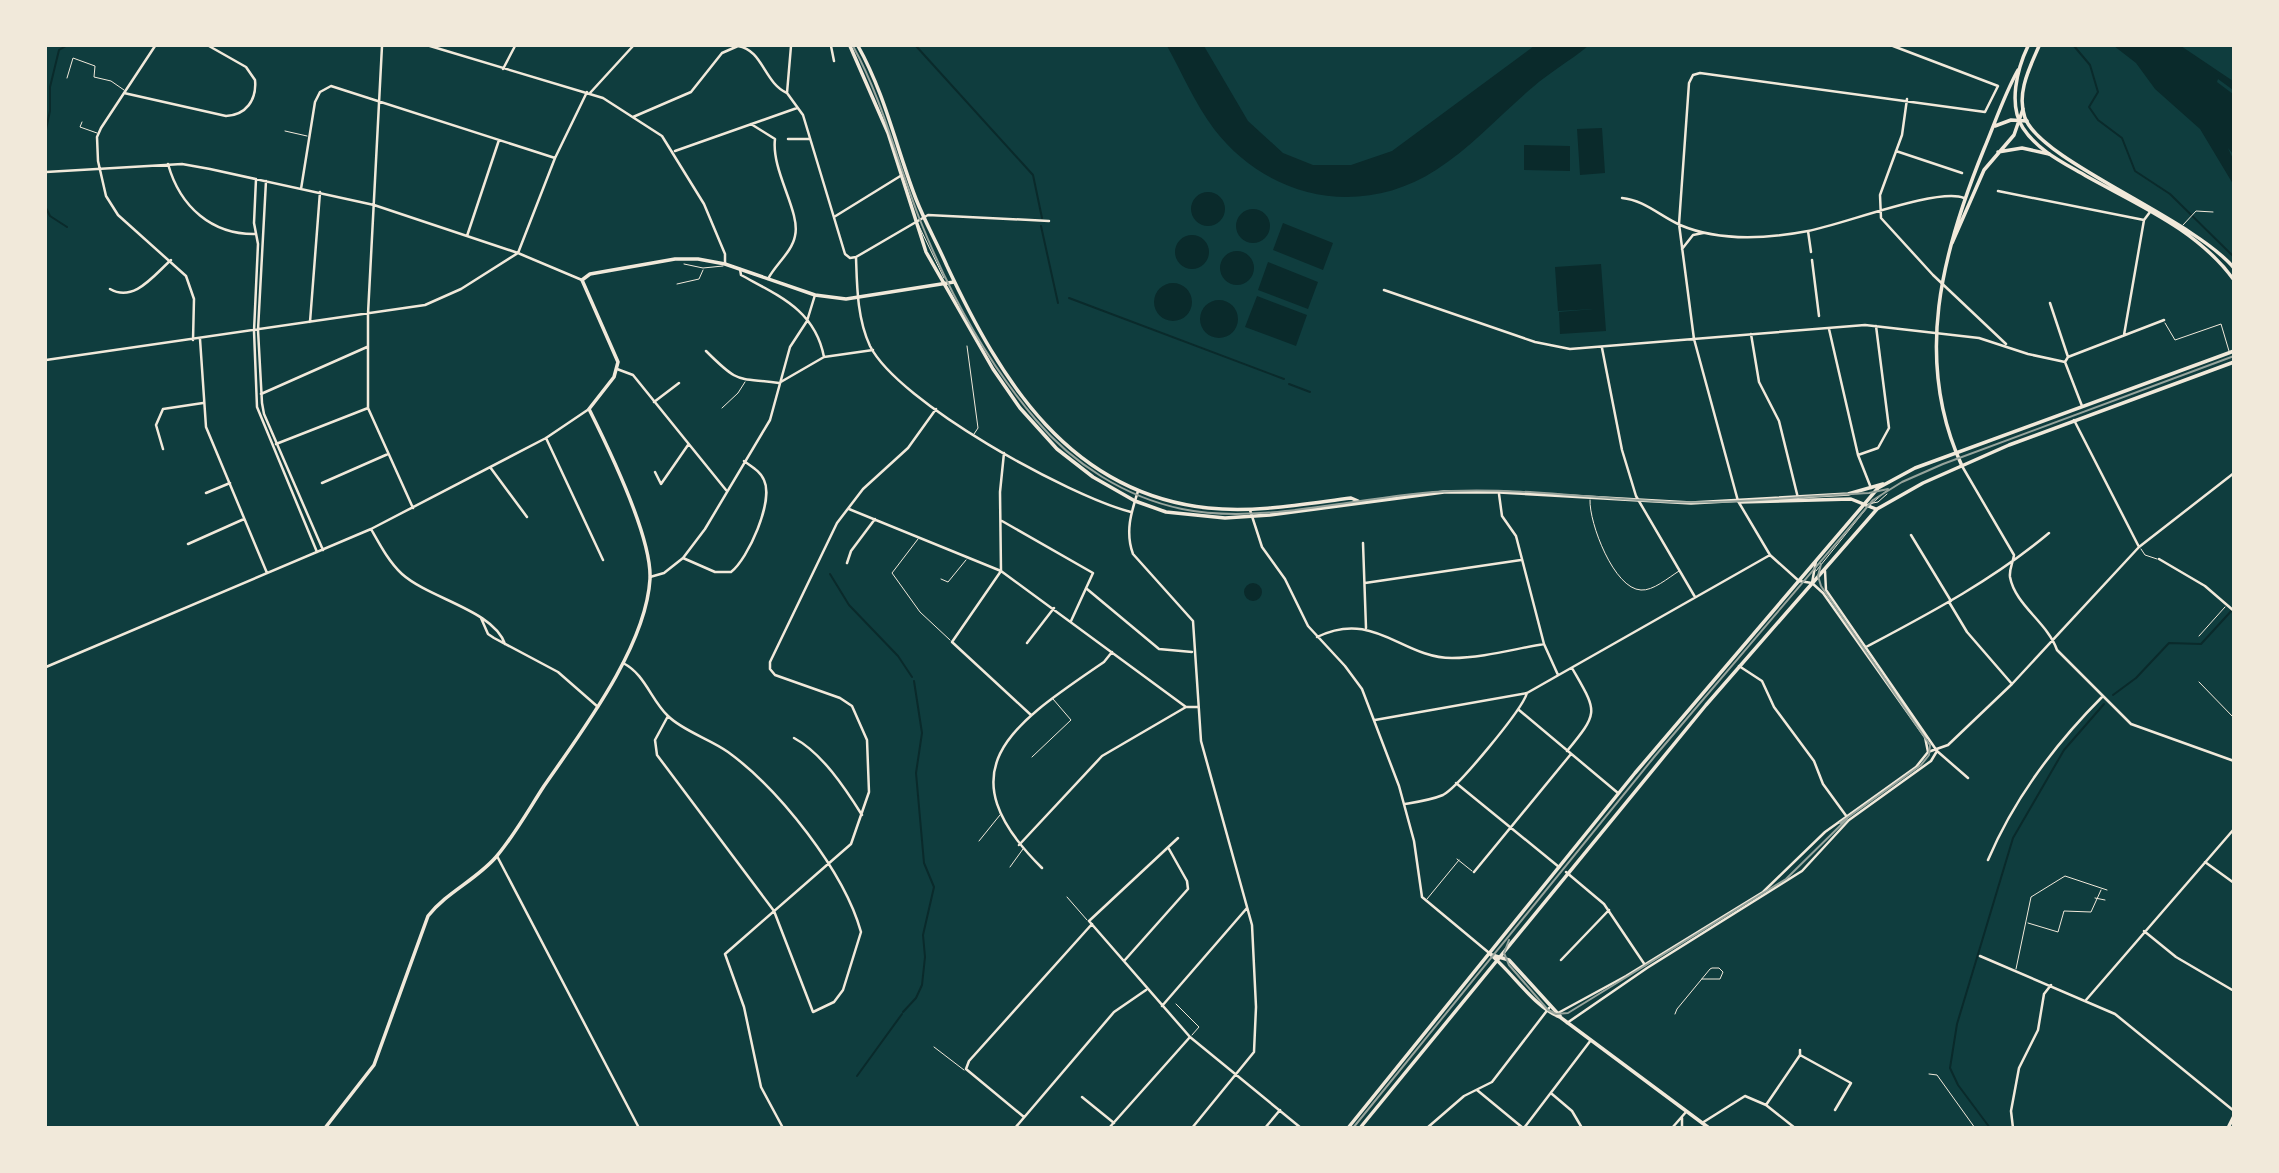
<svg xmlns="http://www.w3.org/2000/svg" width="2279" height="1173" font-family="Quicksand,sans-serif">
	<rect width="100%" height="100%" fill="#0f3d3e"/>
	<path fill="#0a2a2b" d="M 1167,46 L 1204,46 L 1248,121 L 1283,153 L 1313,165 L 1351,165 L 1392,151 L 1534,46 L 1588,46 C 1570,61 1550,72 1533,87 C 1501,114 1471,148 1436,170 C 1360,219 1268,199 1214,129 C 1195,104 1182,73 1167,46 Z
		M 2114,46 L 2181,46 L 2233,81 L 2233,90 L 2218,79 L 2217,82 L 2233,94 L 2233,154 L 2228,148 L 2233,159 L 2233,184 L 2200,129 L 2155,89 L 2136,63 Z
		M 1602,128 L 1605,173 L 1580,175 L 1577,129 Z
		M 1524,145 L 1570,146 L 1570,171 L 1524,170 Z
		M1191 209a17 17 0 1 1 34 0a17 17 0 1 1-34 0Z
		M1236 226a17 17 0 1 1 34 0a17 17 0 1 1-34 0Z
		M 1283,223 L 1333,243 L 1323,270 L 1273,250 Z
		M1175 252a17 17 0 1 1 34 0a17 17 0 1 1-34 0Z
		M1220 268a17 17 0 1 1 34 0a17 17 0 1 1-34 0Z
		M 1268,262 L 1318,282 L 1308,309 L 1258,290 Z
		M 1601,264 L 1606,331 L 1560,334 L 1559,312 L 1594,309 L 1558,311 L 1555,267 Z
		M1154 302a19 19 0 1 1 38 0a19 19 0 1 1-38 0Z
		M 1257,296 L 1307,315 L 1296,346 L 1245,327 Z
		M1200 319a19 19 0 1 1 38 0a19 19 0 1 1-38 0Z
		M1244 592a9 9 0 1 1 18 0a9 9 0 1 1-18 0Z"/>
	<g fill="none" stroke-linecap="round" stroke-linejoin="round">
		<path stroke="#0a2a2b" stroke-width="2" d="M 916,46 L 1033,175 L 1042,218
			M 2074,46 L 2090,65 L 2098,92 L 2089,107 L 2098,120 L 2122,138 L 2135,171 L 2170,194 L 2234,257
			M 46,129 L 50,111 L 50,87 L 59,50 L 66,46
			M 46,208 L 50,216 L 67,227
			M 1041,226 L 1058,303
			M 1069,298 L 1284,379
			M 1289,384 L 1310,392
			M 830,574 L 849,605 L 898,656 L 912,677
			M 2113,695 L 2136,678 L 2169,643 L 2201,644 L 2234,608
			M 903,1012 L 916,998 L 922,985 L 925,957 L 923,935 L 934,887 L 924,863 L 916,773 L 922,733 L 914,681
			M 857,1076 L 902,1014
			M 1990,1128 L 1958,1085 L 1950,1068 L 1957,1024 L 2013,838 L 2064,750 L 2104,704"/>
		<path stroke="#f1e9da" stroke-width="1" d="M 67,78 L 73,58 L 95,66 L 94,77 L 111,81 L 124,90
			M 82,122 L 80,127 L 97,133
			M 285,131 L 307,136
			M 918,224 L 944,278
			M 2183,225 L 2196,211 L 2213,212
			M 684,264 L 703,268 L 723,266
			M 677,284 L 699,279 L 703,270
			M 2165,323 L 2175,340 L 2221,324 L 2229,351
			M 967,346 L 978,428 L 974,434
			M 722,408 L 738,393 L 745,382
			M 1590,500 C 1589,523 1614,589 1641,590 C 1653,591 1668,578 1679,571
			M 1868,504 L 1878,502 L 1887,494
			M 1869,506 L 1886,491
			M 918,539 L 892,573 L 920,612 L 950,640
			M 2141,549 L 2145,555 L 2157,559
			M 1816,571 L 1866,509
			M 941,579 L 948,582 L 966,560
			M 2199,636 L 2225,607
			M 2199,682 L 2234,718
			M 1032,757 L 1071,720 L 1053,699
			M 979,841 L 1000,815
			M 1457,859 L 1472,871
			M 1010,867 L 1023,849
			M 1067,897 L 1087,920
			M 2095,898 L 2105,900
			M 1427,899 L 1459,860
			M 2028,923 L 2058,932 L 2064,911 L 2091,912 L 2101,890
			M 2016,969 L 2031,897 L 2065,876 L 2107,890
			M 1176,1004 L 1199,1027 L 1192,1035
			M 1675,1014 L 1677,1009 L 1710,969 L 1712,968 L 1719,968 L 1723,972 L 1720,979 L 1702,979
			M 934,1047 L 964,1070
			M 1929,1074 L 1937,1075 L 1975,1128"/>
		<path stroke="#f1e9da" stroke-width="2.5" d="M 155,46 L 101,128 L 97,137 L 98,161 L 106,196 L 118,215 L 186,276 L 194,299 L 193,340
			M 382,46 L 368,314 L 368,408 L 413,508
			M 430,46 L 603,98 L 662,136 L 704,204 L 725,254 L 725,264
			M 791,46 L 787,93 L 803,115 L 845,254 L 850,258 L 856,257
			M 831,46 L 834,61
			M 503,69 L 515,46
			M 124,93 L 226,116 C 246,115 257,100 255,80 L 246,67 L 209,46
			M 590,93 L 633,46
			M 1907,99 L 1902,135 L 1880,195 L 1881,218 L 1933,275 L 2006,344
			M 633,117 L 691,92 L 722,53 L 738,46 C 763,50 764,83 787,93
			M 751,124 L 775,139 C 771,171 801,212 795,236 C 792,252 775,265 768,279
			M 788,139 L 810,139
			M 675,151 L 797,108
			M 1896,151 L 1962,173
			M 168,164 C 180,207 212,235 256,234
			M 46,172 L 182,164 L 210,169 L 374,205 L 518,253 L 582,280
			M 256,179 L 254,223 L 258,244 L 254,331 L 257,407 L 317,552
			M 266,181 L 258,330 L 262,403 L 264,414 L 323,550
			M 301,189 L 315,102 L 320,92 L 331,86 L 555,158
			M 1998,191 L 2144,220
			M 1622,198 C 1644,200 1660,216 1680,225 C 1720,242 1766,239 1808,231 C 1842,225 1938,187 1964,198
			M 834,217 L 902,175
			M 1808,231 L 1811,252
			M 467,236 L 499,140
			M 1682,249 L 1693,235 L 1703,233
			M 518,253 L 555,158 L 587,92
			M 856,257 C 857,286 857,318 870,346 C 899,403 1069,496 1131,512
			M 856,257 L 928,215 L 1049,221
			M 1812,260 L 1819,316
			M 740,269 L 741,275 C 779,296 815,310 824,357
			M 110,289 C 134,303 154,275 171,260
			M 1384,290 L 1535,342 L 1570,349 L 1865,325 L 1979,338 L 2028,354 L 2065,362 L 2068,357 L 2164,320
			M 2050,303 L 2068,357
			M 310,322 L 320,192
			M 1829,329 L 1858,455 L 1871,488
			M 1751,334 L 1759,382 L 1779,421 L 1798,498
			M 2124,335 L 2144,220 L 2150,212
			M 200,339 L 206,427 L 267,573
			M 1602,348 L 1622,450 L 1636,496 L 1695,597
			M 706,351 C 740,385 736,377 779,383
			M 46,360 L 425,305 L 461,289 L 518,253
			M 2065,362 L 2082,406
			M 617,369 L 633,375 L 726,490
			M 779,383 L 824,357 L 873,350
			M 261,394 L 367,347
			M 654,402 L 679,383
			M 2074,420 L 2139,547
			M 546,438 L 603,560
			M 276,444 L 368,408
			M 163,449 L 156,425 L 163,409 L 203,403
			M 1004,453 L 1000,492 L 1001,571 L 952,642 L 1031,715
			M 1858,455 L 1878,448 L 1889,428 L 1876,326
			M 1962,466 L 2014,555 C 2013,563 2009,569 2010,577 C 2015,605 2048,623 2057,650 L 2131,724 L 2234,761
			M 490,467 L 527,517
			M 655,472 L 661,484 L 688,445
			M 322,483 L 388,454
			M 1138,491 C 1131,513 1125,532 1133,554 L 1193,621 L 1201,741 L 1252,925 L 1256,1007 L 1254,1052 L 1192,1128
			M 206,493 L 230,483
			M 1499,494 L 1502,516 L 1516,536 L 1544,644 L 1558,675
			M 849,509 L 1001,571 L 1186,707 L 1197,707
			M 1250,510 L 1262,547 L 1285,579 L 1308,626 L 1345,666 L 1362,689 L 1399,786 L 1414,841 L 1422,897 L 1488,952
			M 1002,521 L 1093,573 L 1071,621
			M 371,529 C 380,545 389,562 402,574 C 430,599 493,610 505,644
			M 1911,535 L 1951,601
			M 1363,543 L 1366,628
			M 188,544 L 244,519
			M 683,558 L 715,572 L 731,572 C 748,559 774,501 764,480 C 760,471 752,467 744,461
			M 2159,559 L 2205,586 L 2234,611
			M 1816,561 L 1812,583 L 1823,593 L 1925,737 L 1928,752
			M 847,563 L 851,551 L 875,519
			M 1825,571 L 1826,590 L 1937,751 L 1968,778
			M 650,577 L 664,573 L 683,558 L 705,529 L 770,420 L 790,347 L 807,321 L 815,295
			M 1365,583 L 1521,560
			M 1812,583 L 1799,581 L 1770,555 L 1738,501 L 1694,339 L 1679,224 L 1689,83 L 1693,75 L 1700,73 L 1985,112 L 1998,86 L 1893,46
			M 1087,589 L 1159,649 L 1192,652
			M 1949,602 L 1967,632 L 2012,684
			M 481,618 L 488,634 L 494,638 L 558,672 L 598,707
			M 1317,637 C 1374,609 1402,658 1452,658 C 1482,658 1514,649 1544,644
			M 1027,643 L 1054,608
			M 1866,647 C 1930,613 1993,580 2049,533
			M 623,663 C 645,674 651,700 668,716 C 683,731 710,739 728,752 C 779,789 844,871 861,932 L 843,990 L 834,1002 L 813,1012 L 774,911 L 657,755 L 655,740 L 668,716
			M 1739,666 L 1762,681 L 1774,707 L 1814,761 L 1823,784 L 1847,817
			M 46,667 L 371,529 L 546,438 L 589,409
			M 1519,710 L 1618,793
			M 1375,720 L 1527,693 L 1770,555
			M 794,738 C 822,753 845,788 862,815
			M 1567,751 C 1600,711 1597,712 1572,668
			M 1456,783 L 1559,867
			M 1405,804 C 1417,802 1431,800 1443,795 C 1458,787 1522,710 1527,693
			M 1178,838 L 1089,921 L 1190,1037 L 1301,1128
			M 1019,845 L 1102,756 L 1186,707
			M 497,856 L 639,1128
			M 1988,860 C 2014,799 2057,742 2103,696
			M 2205,862 L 2234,883
			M 1042,868 C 941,768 1015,723 1104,662 L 1112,652
			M 1474,872 L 1571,754
			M 1566,872 L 1604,904 L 1645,965
			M 2144,931 L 2176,957 L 2234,991
			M 1980,956 L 2115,1014 L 2234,1111
			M 1561,960 L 1609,910
			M 1124,961 L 1188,889 L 1187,881 L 1169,849
			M 2086,1000 L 2234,829
			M 1162,1006 L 1247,908
			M 1558,1013 L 1626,976 L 1763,892 L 1825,832 L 1916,767 L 1928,752 L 1948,745 L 2012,684 L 2139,547 L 2234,473
			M 1567,1023 L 1647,968 L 1802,871 L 1849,820 L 1931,761 L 1937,751
			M 1800,1055 L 1851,1083 L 1835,1110
			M 1477,1090 L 1523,1128
			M 1552,1094 L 1572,1111 L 1582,1128
			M 1082,1097 L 1114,1123
			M 1766,1105 L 1800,1055 L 1800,1050
			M 1024,1117 L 966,1069 L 969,1061 L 1092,924
			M 1682,1118 L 1682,1128
			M 1702,1123 L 1745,1096 L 1766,1105 L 1795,1128
			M 783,1128 L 761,1087 L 744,1007 L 725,954 L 851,844 L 869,792 L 867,740 L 852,706 L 840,698 L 775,675 L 770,669 L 770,662 L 837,523 L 863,489 L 908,448 L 936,409
			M 1015,1128 L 1114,1012 L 1146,990
			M 1109,1128 L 1190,1037
			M 1265,1128 L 1280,1110
			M 1427,1128 L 1464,1096 L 1492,1082 L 1549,1008
			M 1524,1128 L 1591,1040
			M 1672,1128 L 1686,1112
			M 2013,1128 L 2011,1111 L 2019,1068 L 2038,1030 L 2044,994 L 2051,985"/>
		<path stroke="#f1e9da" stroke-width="3.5" d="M 1490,954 C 1512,972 1535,1008 1560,1017 L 1709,1128
			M 1492,955 L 1509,960 L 1560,1016
			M 325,1128 L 374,1065 L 428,916 C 447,892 476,880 496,857 C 514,836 529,809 544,786 C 582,731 646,647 650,579 C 652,538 608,447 589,409 L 614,377 L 618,362 L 582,280 L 590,274 L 675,259 L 698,259 L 725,264 L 815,295 L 846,299 L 954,282"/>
		<path stroke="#f1e9da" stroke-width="3.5" d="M 850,46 L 888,133 L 926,252 L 993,369 L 1020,408 L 1057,449 L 1093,477 L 1135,501 L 1166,512 L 1225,518 L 1270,515 L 1444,492 L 1499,492 L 1691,503 L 1848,494 L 1883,484
			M 858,46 C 885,94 896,147 916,199 C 925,222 937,243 947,266 C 1001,381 1069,493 1208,508 C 1256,513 1304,504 1351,498 L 1358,501
			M 1995,126 L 2011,120 L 2027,121
			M 1998,152 L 2022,148 L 2049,154
			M 1952,243 L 1984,170 L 2014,135 L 2023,109
			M 1962,466 C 1913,360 1942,252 1984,149 C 1995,123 2004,95 2018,70
			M 1740,502 L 1851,499 L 1876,509"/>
		<path stroke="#f1e9da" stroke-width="3.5" d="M 2028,46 C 2017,69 2008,105 2023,128 C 2038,151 2064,163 2086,176 C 2138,205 2198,230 2234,280
			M 2039,46 C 2030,67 2016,93 2025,118 C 2042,162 2192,218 2234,268
			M 1348,1128 L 1635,773 L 1878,488 L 1915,468 L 2234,351
			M 1360,1128 L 1706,705 L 1877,509 L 1923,483 L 2009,445 L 2234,362
			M 2228,1128 L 2234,1116"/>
		<path stroke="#97a49c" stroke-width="2" d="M 853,46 C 883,101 897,161 920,220 C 948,290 987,362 1036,420 C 1073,464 1125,497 1182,509 C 1265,526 1366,494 1451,491 C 1524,488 1597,499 1670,502 C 1736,504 1803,496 1869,493 L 1888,489
			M 1821,564 L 1818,576 L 1821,586 L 1930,745 L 1929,755 L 1921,765 L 1840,823
			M 1509,940 L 1504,953 L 1509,965 L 1548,1010 L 1556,1014 L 1568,1013 L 1786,879 L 1847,819
			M 1353,1128 L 1655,756 L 1873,500 L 1902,482 L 1943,464 L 2234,356
			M 2233,1128 L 2234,1126"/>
	</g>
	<rect width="2279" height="1173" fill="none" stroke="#f1e9da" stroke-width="94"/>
</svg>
